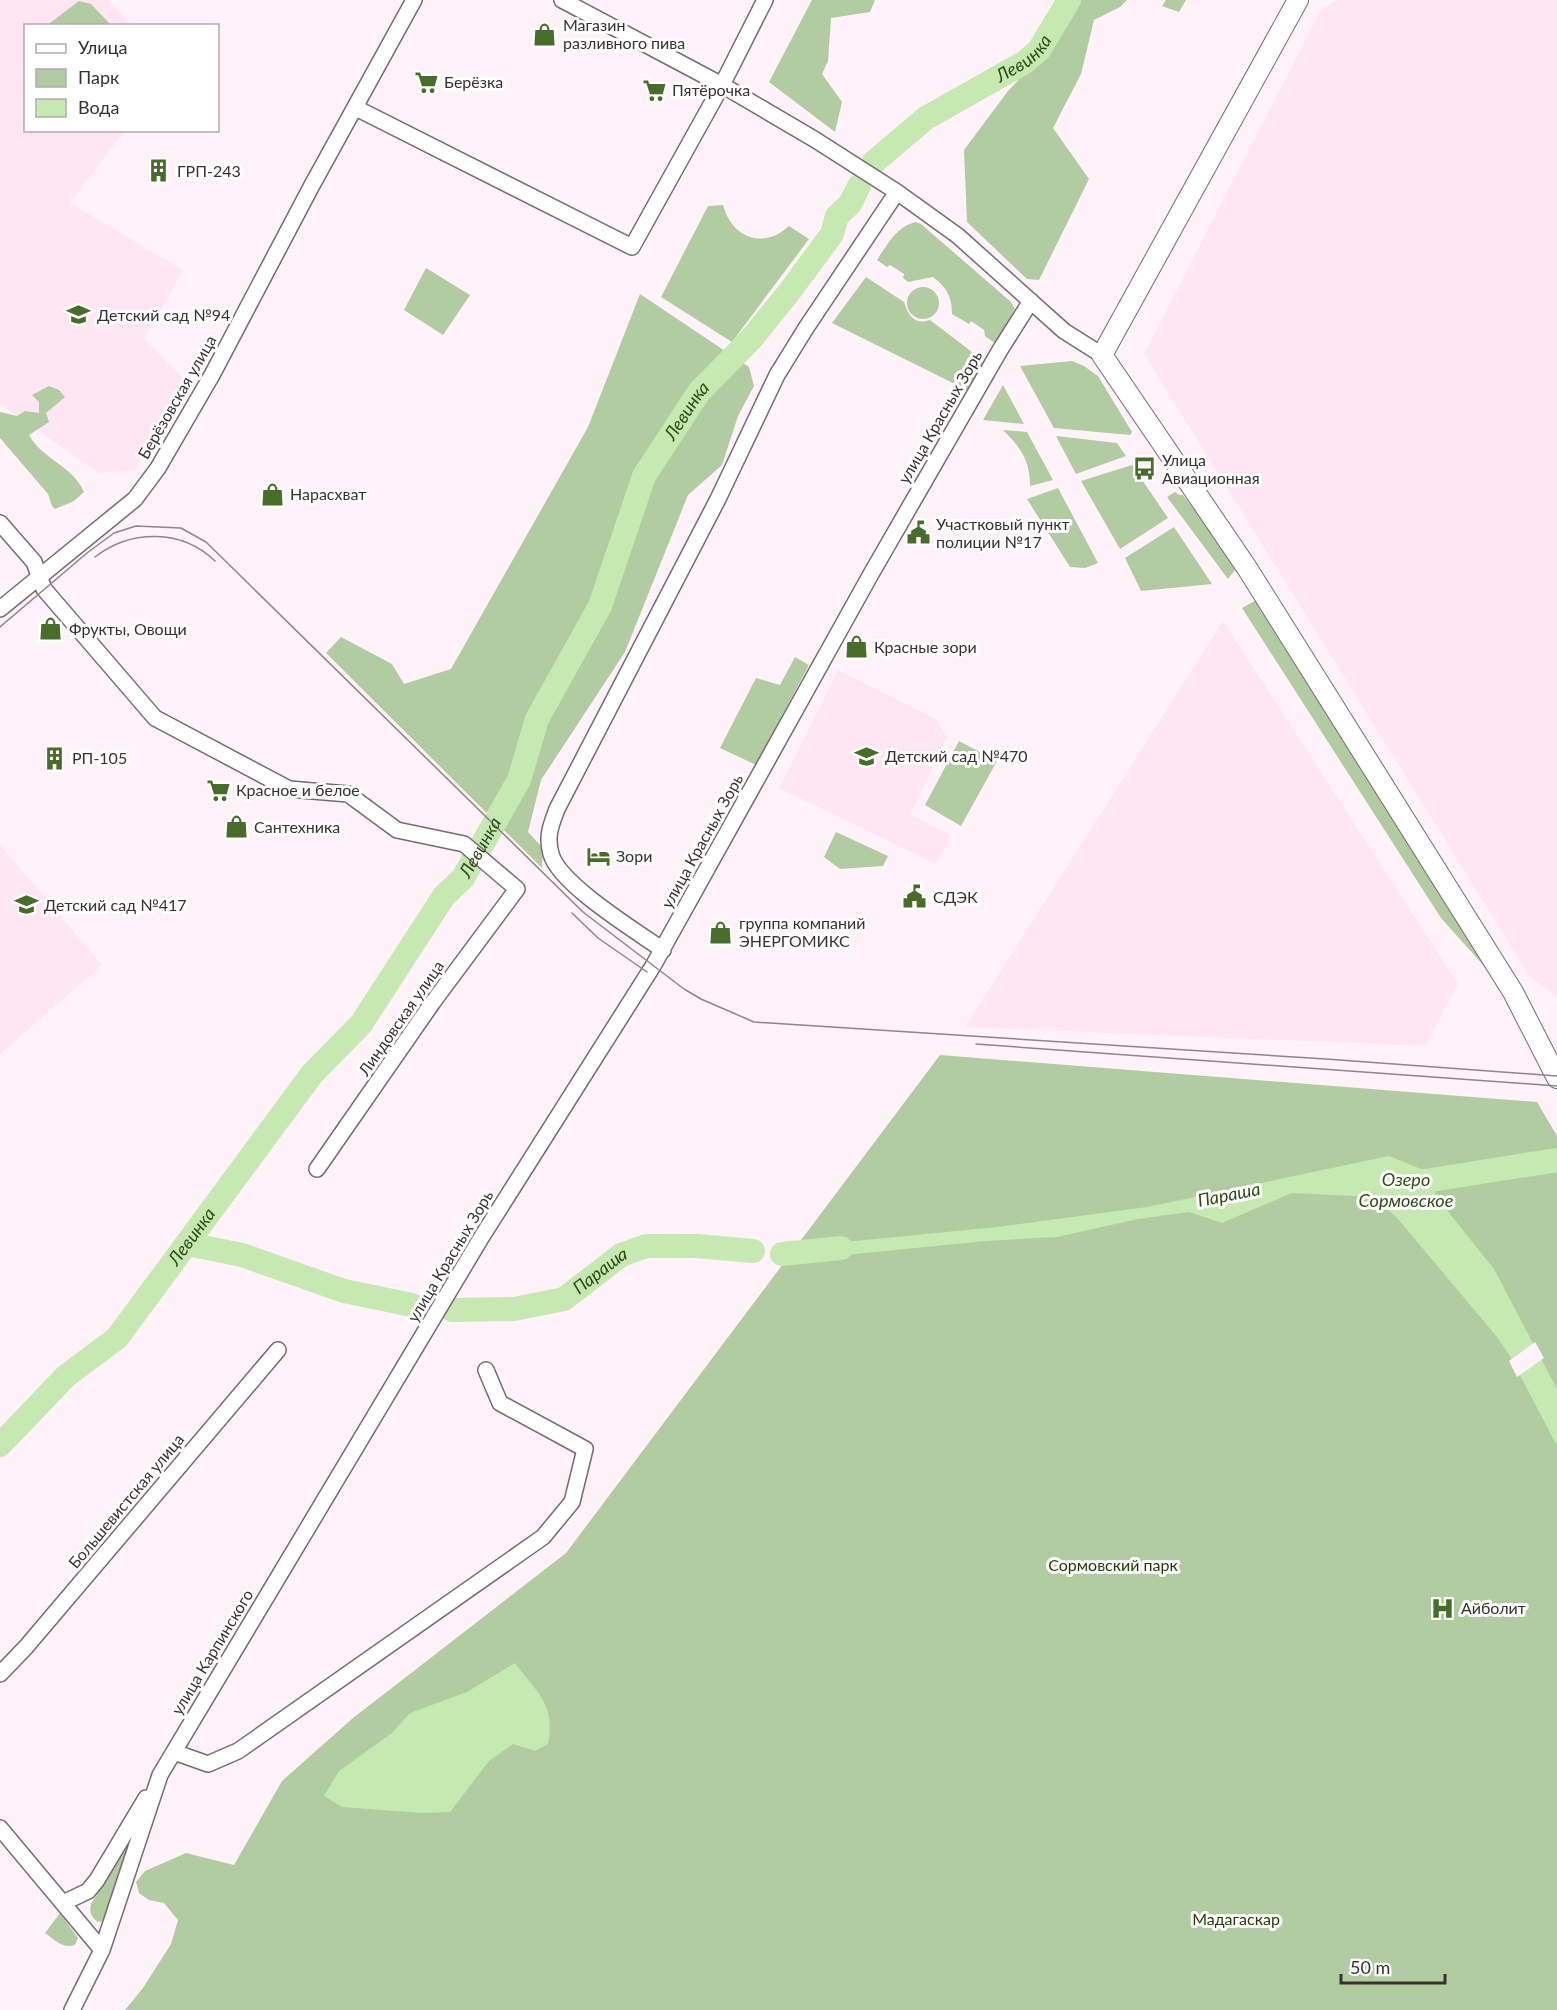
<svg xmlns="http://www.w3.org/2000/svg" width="1557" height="2010" font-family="Lato,sans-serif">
	<rect width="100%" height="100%" fill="#fff2f8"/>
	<path fill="#ffe6f2" d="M 0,0 L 109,0 L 131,25 L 26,26 L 26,130 L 124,131 L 70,203 L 183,270 L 144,339 L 183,378 L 135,470 L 99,473 L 0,404 Z
		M 1336,0 L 1557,0 L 1557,997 L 1530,977 L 1144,354 L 1321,10 Z
		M 1223,621 L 1458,984 L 1425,1046 L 965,1027 Z
		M 838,670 L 936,719 L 947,738 L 910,814 L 950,835 L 936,864 L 779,788 Z
		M 0,845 L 102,965 L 0,1054 Z"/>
	<path fill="#b1cca1" d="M 812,0 L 875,0 L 870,12 L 831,18 L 828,61 L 822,74 L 842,102 L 835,132 L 769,82 Z
		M 1076,0 L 1127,0 L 1120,7 L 1094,20 L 1081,74 L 1053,128 L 1089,179 L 1039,280 L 1027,279 L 967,222 L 964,150 L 1008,91 L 1044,53 Z
		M 1166,0 L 1186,0 L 1179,12 L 1162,6 Z
		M 79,1 L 91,4 L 111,25 L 50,25 L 50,23 Z
		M 723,205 C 732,238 763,250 789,226 L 809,239 L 732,342 L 661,297 L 708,206 Z
		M 916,222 L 921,224 L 1011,302 L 1015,309 L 996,344 L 985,336 L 984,330 L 971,321 L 969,324 L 952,314 C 952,297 947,288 933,277 L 908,282 L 903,278 L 904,274 L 890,265 L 887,267 L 877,260 C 887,245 897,226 916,222 Z
		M 426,268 L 470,295 L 443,335 L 404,310 Z
		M 866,277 L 904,302 C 908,316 915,325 930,320 L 989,365 L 973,393 L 832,323 Z
		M907 303a16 16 0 1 1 32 0a16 16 0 1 1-32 0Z
		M 640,294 L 749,367 L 754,386 L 738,416 L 722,465 L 688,495 L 625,652 L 541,780 L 528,832 L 543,848 L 542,868 L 326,653 L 341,637 L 392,664 L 404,684 L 451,669 L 588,427 Z
		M 1072,361 L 1084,366 L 1098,376 L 1132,432 L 1130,435 L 1054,428 L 1020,366 Z
		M 1003,385 L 1024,424 L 983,420 Z
		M 49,386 L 59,390 L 65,397 L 46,413 L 49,422 L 29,435 C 42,459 73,466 84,492 L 74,501 L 55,509 L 52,506 L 48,494 L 0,438 L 0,412 L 17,416 L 25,411 L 39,413 L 39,402 L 32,395 Z
		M 1003,430 L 1027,432 L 1053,480 L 1030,486 C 1030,460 1021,448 1003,430 Z
		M 1056,436 L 1117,443 L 1126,456 L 1076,474 Z
		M 1132,465 L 1168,518 L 1120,549 L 1081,481 Z
		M 1058,488 L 1098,563 L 1085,568 L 1070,567 L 1027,499 Z
		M 1175,492 L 1179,495 L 1183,495 L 1234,562 L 1235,570 L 1228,579 L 1167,497 Z
		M 1174,527 L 1212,584 L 1141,591 L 1125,558 Z
		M 1258,599 L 1486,965 L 1484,966 L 1441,918 L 1242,608 Z
		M 795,657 L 809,665 L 756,765 L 720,748 L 756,678 L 780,685 Z
		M 959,741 L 997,761 L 961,826 L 925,805 Z
		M 836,832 L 888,856 L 883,866 L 840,869 L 824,857 Z
		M 940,1055 L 1537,1102 L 1557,1136 L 1557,2010 L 125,2010 L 143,1988 L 171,1944 L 178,1920 L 164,1903 L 149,1900 L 139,1893 L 136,1882 L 145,1871 L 186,1853 L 234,1865 L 282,1781 L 353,1718 L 566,1553 Z
		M 130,1842 L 104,1921 L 98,1922 C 91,1917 89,1912 91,1904 Z
		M 60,1913 L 78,1938 L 75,1945 C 63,1949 55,1940 45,1933 Z"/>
	<path fill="#c6e8b1" d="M 1389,1156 L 1426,1171 L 1438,1199 L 1494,1269 L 1557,1389 L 1557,1446 L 1510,1356 L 1497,1337 L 1398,1219 L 1374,1197 L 1292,1193 L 1222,1223 L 1189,1212 L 1138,1219 L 1057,1237 L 986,1241 L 805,1259 L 814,1245 L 997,1227 L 1147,1207 Z
		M 515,1663 C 537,1693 556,1704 548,1744 L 535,1751 L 513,1744 L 489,1761 L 450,1812 L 422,1813 L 342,1807 L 324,1796 L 339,1771 L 392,1733 L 410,1713 L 467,1692 Z"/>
	<path fill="#fff2f8" d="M 1535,1342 L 1544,1358 L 1517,1377 L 1509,1361 Z"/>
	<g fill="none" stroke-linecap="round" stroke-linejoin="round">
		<g stroke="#c6e8b1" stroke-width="24">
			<path id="s1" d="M 874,162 L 926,118 L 1025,62 L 1039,50 L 1069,0"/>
			<path d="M 1400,1185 L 1557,1160"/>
			<path d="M 188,1244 L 242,1255 L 344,1291 L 412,1305"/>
			<path d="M 782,1254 L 841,1248"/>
			<path id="s2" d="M 452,1310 L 514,1309 L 564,1299 L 621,1255 L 646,1246 L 697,1246 L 753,1251"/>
			<path id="s3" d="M 0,1445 L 66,1376 L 117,1338 L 312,1074 L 361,1024 L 444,896 L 463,878 L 519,780 L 537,719 L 600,606 L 644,476 L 699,392 L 752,338 L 790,291 L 832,234 L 837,216 L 850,204 L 859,186"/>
		</g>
		<defs>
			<path id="minor" d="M 765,0 L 722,85 L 814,139 L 897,192 L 958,236 L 1064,331 L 1102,355
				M 356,108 L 632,247 L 722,85 L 562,0
				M 0,523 L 34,562 L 44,589 L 155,718 L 289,789 L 348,794 L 397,830 L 464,844 L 517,889 L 433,1002 L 317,1169
				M 0,609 L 135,499 L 158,468 L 212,375 L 311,187 L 414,0
				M 663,950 C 636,931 559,884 551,854 C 546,836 551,825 557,809 L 718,499 L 777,375 L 806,328 L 897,192
				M 0,1674 L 26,1647 L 278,1350
				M 174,1752 L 208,1764 L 238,1751 L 543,1537 L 572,1502 L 585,1449 L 500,1403 L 486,1370
				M 0,1828 L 102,1950
				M 63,1903 L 88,1891 L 97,1880 L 146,1798
				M 72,2010 L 102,1950 L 160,1775 L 481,1238 L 653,966 L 871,574 L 1000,350 L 1031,301"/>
			<path id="major" d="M 1298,0 L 1102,355 L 1247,568 L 1513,992 L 1557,1078"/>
		</defs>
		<use href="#minor" stroke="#786a71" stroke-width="18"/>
		<use href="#major" stroke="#786a71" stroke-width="22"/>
		<use href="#minor" stroke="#fff" stroke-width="15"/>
		<use href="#major" stroke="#fff" stroke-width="20"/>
		<path stroke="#8f858a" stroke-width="1.5" d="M 95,557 C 131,529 182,529 215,561
			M 0,627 L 87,553 L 114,533 L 136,526 L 181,528 L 206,542 L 583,912 L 684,989 L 701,999 L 754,1022 L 1326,1059 L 1557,1076
			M 572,913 L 598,938 L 647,972
			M 976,1044 L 1557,1086"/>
	</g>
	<defs>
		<symbol id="shop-bare" viewBox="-9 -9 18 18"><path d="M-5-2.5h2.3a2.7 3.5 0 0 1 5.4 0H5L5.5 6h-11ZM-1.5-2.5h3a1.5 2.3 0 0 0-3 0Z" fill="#476e29" stroke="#fff" stroke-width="2.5" paint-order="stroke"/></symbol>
		<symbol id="supermarket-bare" viewBox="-9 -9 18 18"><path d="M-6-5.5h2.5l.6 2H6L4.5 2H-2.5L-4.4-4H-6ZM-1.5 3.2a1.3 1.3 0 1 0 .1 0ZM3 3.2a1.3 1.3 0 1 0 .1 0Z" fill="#476e29" stroke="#fff" stroke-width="2.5" paint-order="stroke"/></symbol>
		<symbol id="building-bare" viewBox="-9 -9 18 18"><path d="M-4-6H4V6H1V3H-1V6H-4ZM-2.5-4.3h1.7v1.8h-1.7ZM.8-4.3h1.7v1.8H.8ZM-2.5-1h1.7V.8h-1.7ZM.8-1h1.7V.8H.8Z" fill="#476e29" stroke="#fff" stroke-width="2.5" paint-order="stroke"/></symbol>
		<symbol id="school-bare" viewBox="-9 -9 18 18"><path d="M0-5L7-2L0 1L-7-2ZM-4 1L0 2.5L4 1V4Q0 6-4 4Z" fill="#476e29" stroke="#fff" stroke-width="2.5" paint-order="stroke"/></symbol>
		<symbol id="bus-bare" viewBox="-9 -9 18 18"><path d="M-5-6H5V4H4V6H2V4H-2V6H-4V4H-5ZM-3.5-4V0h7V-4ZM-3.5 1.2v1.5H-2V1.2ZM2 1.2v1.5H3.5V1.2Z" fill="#476e29" stroke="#fff" stroke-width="2.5" paint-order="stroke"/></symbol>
		<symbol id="civic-bare" viewBox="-9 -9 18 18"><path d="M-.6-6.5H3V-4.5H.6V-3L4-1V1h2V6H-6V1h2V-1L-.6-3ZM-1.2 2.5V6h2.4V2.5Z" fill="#476e29" stroke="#fff" stroke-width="2.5" paint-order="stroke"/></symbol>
		<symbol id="hotel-bare" viewBox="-9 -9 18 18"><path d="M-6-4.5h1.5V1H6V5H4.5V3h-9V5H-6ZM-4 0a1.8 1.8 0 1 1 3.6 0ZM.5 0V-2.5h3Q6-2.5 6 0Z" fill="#476e29" stroke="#fff" stroke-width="2.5" paint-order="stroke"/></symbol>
		<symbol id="hospital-bare" viewBox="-9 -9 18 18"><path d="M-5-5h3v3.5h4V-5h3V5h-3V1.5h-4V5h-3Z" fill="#476e29" stroke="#fff" stroke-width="2.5" paint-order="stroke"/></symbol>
	</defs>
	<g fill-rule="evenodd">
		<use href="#shop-bare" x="528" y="18" width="33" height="33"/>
		<use href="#supermarket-bare" x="410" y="66" width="33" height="33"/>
		<use href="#supermarket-bare" x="638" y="74" width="33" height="33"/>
		<use href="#building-bare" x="142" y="154" width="33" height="33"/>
		<use href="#school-bare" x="62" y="298" width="33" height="33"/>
		<use href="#bus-bare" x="1128" y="452" width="33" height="33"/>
		<use href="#shop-bare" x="256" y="478" width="33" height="33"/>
		<use href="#civic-bare" x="902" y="516" width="33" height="33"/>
		<use href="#shop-bare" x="34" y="612" width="33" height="33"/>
		<use href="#shop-bare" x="840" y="630" width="33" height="33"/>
		<use href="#school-bare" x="850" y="740" width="33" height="33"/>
		<use href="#building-bare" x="38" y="742" width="33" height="33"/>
		<use href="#supermarket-bare" x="202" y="774" width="33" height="33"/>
		<use href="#shop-bare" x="220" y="810" width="33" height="33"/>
		<use href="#hotel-bare" x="582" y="840" width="33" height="33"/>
		<use href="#civic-bare" x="898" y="880" width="33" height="33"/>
		<use href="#school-bare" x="10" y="888" width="33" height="33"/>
		<use href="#shop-bare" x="704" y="916" width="33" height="33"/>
		<use href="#hospital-bare" x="1426" y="1592" width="33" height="33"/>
	</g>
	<g text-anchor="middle" stroke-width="6" stroke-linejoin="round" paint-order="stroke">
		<g font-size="16" fill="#383134" stroke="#fff" text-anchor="start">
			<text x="563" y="31">Магазин<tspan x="563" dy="18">разливного пива</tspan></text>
			<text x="444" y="88">Берёзка</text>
			<text x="672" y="96">Пятёрочка</text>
			<text x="177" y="177">ГРП-243</text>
			<text x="97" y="321">Детский сад №94</text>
			<text x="1162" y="466">Улица<tspan x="1162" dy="18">Авиационная</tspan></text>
			<text x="290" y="500">Нарасхват</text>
			<text x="936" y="530">Участковый пункт<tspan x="936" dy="18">полиции №17</tspan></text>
			<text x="69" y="635">Фрукты, Овощи</text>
			<text x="874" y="653">Красные зори</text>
			<text x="885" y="762">Детский сад №470</text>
			<text x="72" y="764">РП-105</text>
			<text x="236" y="796">Красное и белое</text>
			<text x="254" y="833">Сантехника</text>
			<text x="616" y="862">Зори</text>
			<text x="933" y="903">СДЭК</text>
			<text x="44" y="911">Детский сад №417</text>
			<text x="739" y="929">группа компаний<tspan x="739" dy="18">ЭНЕРГОМИКС</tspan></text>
			<text x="1461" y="1614">Айболит</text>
		</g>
		<g font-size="16" fill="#383134" stroke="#fff">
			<text transform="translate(177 397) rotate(-60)" y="6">Берёзовская улица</text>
			<text transform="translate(940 417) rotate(-60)" y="6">улица Красных Зорь</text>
			<text transform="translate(702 841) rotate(-61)" y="6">улица Красных Зорь</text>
			<text transform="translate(401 1018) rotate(-55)" y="6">Линдовская улица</text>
			<text transform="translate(450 1256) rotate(-59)" y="6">улица Красных Зорь</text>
			<text transform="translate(126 1501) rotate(-50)" y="6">Большевистская улица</text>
			<text transform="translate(212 1652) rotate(-59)" y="6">улица Карпинского</text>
		</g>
		<g font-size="16" fill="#1e3c02" stroke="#fff">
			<text x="1113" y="1571">Сормовский парк</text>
			<text x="1236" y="1925">Мадагаскар</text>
		</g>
		<g font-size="18" font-style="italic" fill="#2d4c14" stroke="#fff">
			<text dy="6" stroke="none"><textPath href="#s1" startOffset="183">Левинка</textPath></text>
			<text dy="6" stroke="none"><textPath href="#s3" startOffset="1257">Левинка</textPath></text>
			<text dy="6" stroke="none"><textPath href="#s3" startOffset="771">Левинка</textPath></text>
			<text x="1406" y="1186">Озеро<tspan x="1406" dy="21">Сормовское</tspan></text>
			<text transform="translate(1229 1195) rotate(-11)" y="6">Параша</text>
			<text dy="6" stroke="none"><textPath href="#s3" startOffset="285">Левинка</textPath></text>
			<text dy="6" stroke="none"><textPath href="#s2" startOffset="159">Параша</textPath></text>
		</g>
	</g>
	<rect x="24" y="24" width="195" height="108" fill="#ffffff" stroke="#afadae" stroke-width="1.5"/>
	<rect x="36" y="44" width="30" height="9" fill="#ffffff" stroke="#afadae" stroke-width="1.5"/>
	<text x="78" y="54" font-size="18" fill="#383134">Улица</text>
	<rect x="36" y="69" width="30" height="18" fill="#b1cca1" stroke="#afadae" stroke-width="1.5"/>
	<text x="78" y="84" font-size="18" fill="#383134">Парк</text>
	<rect x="36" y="99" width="30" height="18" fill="#c6e8b1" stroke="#afadae" stroke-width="1.5"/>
	<text x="78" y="114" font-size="18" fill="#383134">Вода</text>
	<path d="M1341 1974v9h104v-9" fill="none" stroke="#383134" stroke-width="3"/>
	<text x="1350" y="1974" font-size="18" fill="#383134" stroke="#ffffff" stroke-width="4.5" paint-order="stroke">50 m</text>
</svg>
